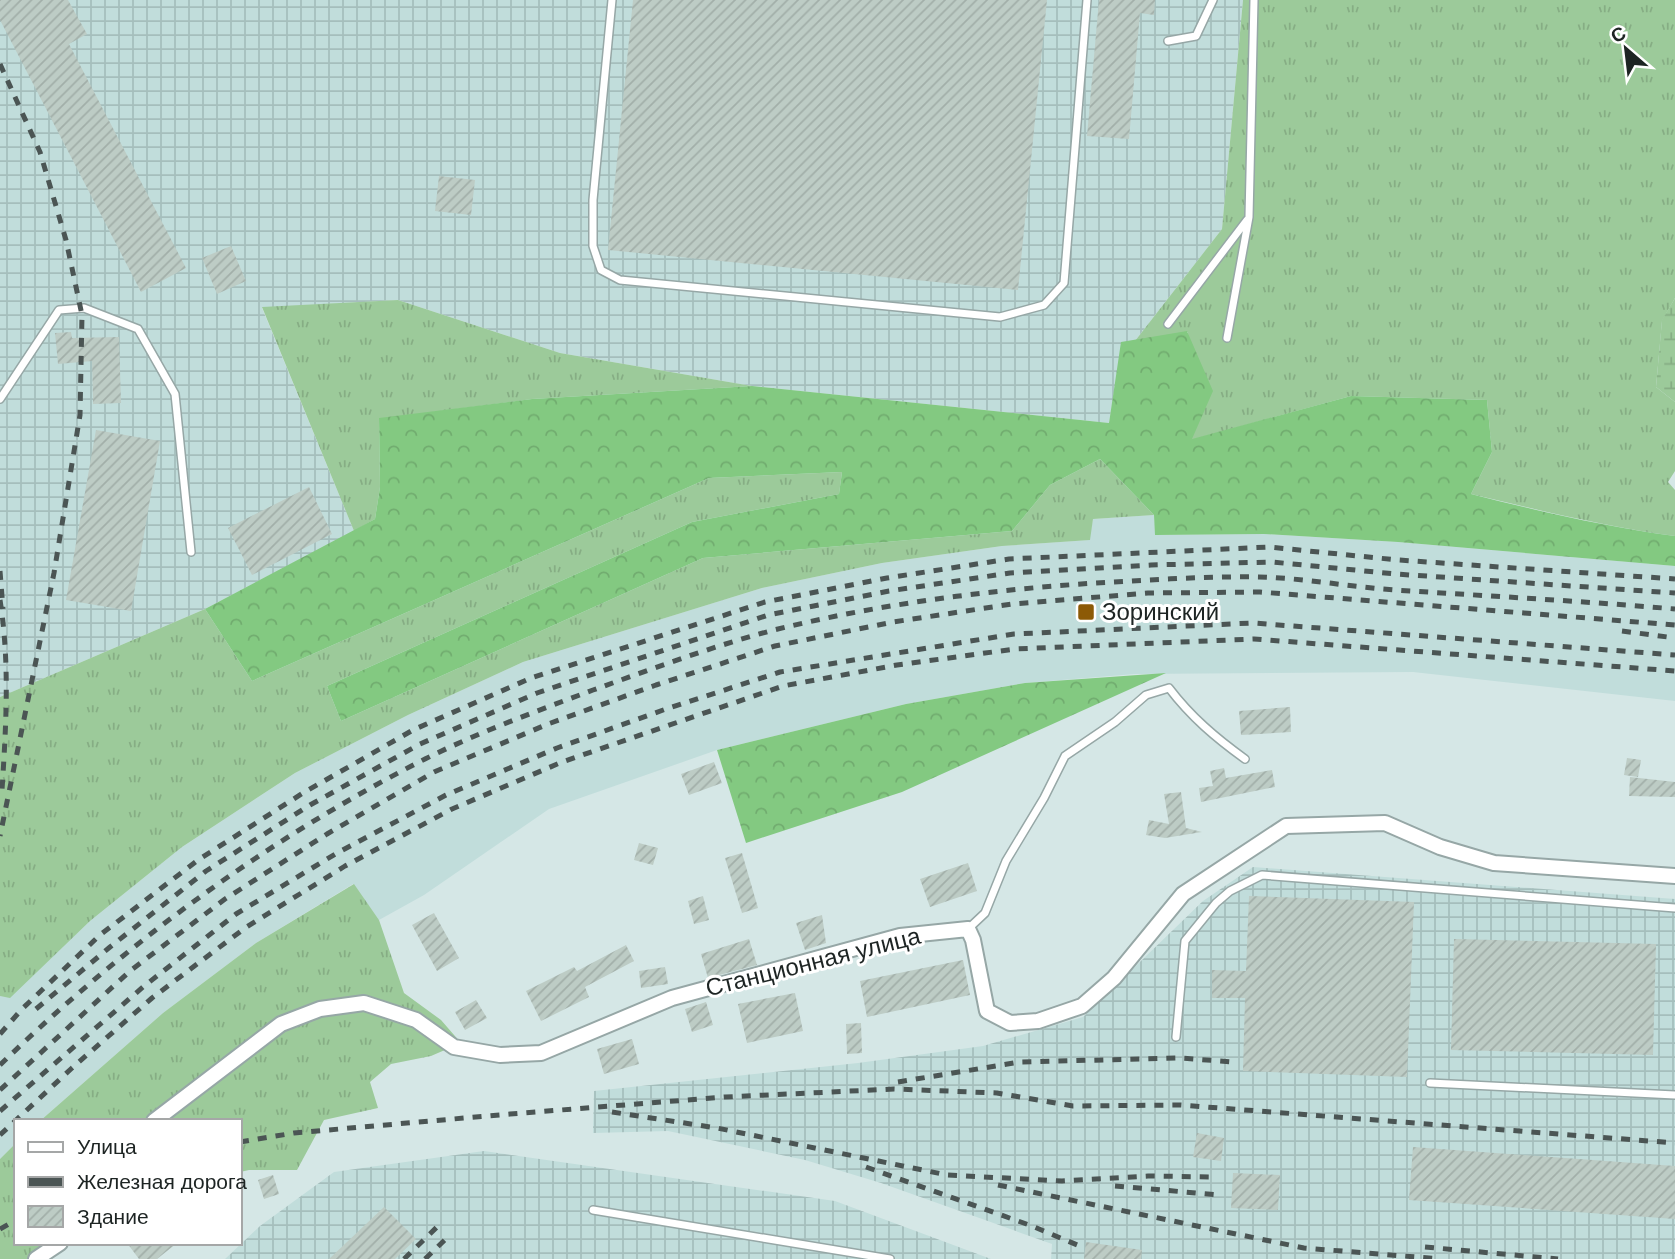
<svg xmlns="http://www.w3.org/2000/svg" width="1675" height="1259" font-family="Arial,sans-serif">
	<defs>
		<pattern id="industrial-grid" width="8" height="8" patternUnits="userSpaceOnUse" patternTransform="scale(1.75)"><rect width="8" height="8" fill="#c1dddb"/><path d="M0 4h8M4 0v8" fill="none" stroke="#a5bebc"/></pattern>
		<pattern id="grass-tufts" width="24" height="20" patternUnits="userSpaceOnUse" patternTransform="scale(1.75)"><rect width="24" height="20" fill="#9cca9a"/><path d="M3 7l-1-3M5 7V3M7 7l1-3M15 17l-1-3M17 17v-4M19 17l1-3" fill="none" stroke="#86ad84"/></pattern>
		<pattern id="forest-crowns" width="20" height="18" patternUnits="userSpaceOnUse" patternTransform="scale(1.75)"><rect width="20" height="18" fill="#83c981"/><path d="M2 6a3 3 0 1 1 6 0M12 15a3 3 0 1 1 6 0" fill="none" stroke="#71ac6f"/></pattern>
		<pattern id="wetland-marsh" width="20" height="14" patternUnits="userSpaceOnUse" patternTransform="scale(1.75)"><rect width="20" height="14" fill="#9cca9a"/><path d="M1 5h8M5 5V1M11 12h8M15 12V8" fill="none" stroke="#86ad84"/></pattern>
		<pattern id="building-hatch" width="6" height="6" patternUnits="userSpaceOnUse" patternTransform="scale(1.75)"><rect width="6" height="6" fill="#bdccc5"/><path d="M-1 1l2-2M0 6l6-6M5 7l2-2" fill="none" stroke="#a2afa9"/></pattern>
	</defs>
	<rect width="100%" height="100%" fill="#d5e7e6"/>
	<path fill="#c1dddb" d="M 1154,515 L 1156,535 L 1264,534 L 1398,542 L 1675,566 L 1675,701 L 1413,672 L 1135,674 L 1025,683 L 906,704 L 717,750 L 549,809 L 424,895 L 379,920 L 353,884 L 256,943 L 163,1013 L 40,1121 L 16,1121 L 16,1143 L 0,1159 L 0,996 L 10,997 L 90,921 L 182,847 L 295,773 L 408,715 L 523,662 L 762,588 L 882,563 L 1002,546 L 1089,540 L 1093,519 Z"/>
	<path fill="url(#industrial-grid)" d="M 0,0 L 1243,0 L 1222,229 L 1135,341 L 1122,343 L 1109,423 L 752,386 L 560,353 L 398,300 L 262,308 L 354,531 L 205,609 L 0,697 Z
		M 1253,867 L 1675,899 L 1675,1259 L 1051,1259 L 1052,1244 L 881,1183 L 805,1160 L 668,1131 L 593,1133 L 594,1091 L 858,1063 L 983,1046 L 1083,1017 L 1203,901 Z
		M 484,1151 L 835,1201 L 991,1259 L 225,1259 L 260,1226 L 334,1172 Z"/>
	<path fill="url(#grass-tufts)" d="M 1243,0 L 1675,0 L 1675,298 L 1662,321 L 1656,387 L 1675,402 L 1675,471 L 1668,482 L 1675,490 L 1675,536 C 1606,527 1539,510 1471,494 L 1492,452 L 1487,400 L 1351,396 L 1191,440 L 1188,332 L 1135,341 L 1222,229 Z
		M 398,300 L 560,353 L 752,386 L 532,399 L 379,419 L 380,487 L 375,519 L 354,531 L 262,307 Z
		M 1100,459 L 1154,515 L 1093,519 L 1090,540 L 1002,546 L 882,563 L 762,588 L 523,662 L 408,715 L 295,773 L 182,847 L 90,921 L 10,998 L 0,996 L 0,697 L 205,609 L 252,681 L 709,478 L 842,472 L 839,494 L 692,522 L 327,686 L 341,721 L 703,558 L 1012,531 L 1050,485 Z
		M 354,884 L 379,920 L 404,993 L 441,1020 L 461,1043 L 431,1056 L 391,1064 L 370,1082 L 378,1108 L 324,1120 L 297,1170 L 249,1170 L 240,1172 L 240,1121 L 40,1121 L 163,1013 L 256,943 Z
		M 16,1143 L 16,1243 L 72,1243 L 48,1259 L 0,1259 L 0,1159 Z"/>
	<path fill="url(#forest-crowns)" d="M 1187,331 L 1213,391 L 1192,439 L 1351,396 L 1487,400 L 1492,452 L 1471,494 C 1538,511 1606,527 1675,536 L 1675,566 L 1398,542 L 1264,534 L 1155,535 L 1154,515 L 1100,459 L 1050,485 L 1012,531 L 703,558 L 341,721 L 327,686 L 692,522 L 839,494 L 842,472 L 709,478 L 252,681 L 205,609 L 375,519 L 380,487 L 379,418 L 532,399 L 752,386 L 1109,423 L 1121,342 Z
		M 1166,673 L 902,792 L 746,843 L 717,750 L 906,704 L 1025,683 Z"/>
	<path fill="url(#wetland-marsh)" d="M 1675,298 L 1675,402 L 1656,387 L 1662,320 Z"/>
	<path fill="url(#building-hatch)" d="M 0,0 L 68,0 L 87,34 L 69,44 L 186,268 L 141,292 L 0,20 Z
		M 633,0 L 1047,0 L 1018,290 L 608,250 Z
		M 1099,0 L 1155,0 L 1154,15 L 1140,13 L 1129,139 L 1087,136 Z
		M 439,176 L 475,180 L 471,215 L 435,211 Z
		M 231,246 L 246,281 L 217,294 L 202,258 Z
		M 71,332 L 72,338 L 119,337 L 121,403 L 93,404 L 92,361 L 58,364 L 55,333 Z
		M 96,430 L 160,441 L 131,611 L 66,600 Z
		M 309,487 L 332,534 L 252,575 L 228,528 Z
		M 1290,707 L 1291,732 L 1241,735 L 1239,711 Z
		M 1627,758 L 1641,760 L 1638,777 L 1624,775 Z
		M 714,762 L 722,783 L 689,795 L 681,774 Z
		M 1224,768 L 1226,778 L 1272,770 L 1275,787 L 1201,802 L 1199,788 L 1213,786 L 1210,771 Z
		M 1630,777 L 1675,782 L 1675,797 L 1629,796 Z
		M 1181,792 L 1186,828 L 1202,832 L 1165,838 L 1146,835 L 1149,820 L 1169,824 L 1164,794 Z
		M 639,843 L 658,848 L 653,865 L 634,860 Z
		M 742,853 L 758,908 L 742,913 L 725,858 Z
		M 968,863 L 977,891 L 930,907 L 920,879 Z
		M 703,896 L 709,920 L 694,924 L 688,901 Z
		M 1249,896 L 1414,902 L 1407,1077 L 1243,1071 L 1245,998 L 1212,998 L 1212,970 L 1246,971 Z
		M 434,913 L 459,958 L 437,971 L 412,925 Z
		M 822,915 L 826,943 L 805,950 L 796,923 Z
		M 749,939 L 757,965 L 708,978 L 701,954 Z
		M 1454,939 L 1656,944 L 1653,1055 L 1451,1050 Z
		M 626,945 L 634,961 L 585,987 L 589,997 L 541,1021 L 526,991 L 574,967 L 577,971 Z
		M 963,960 L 970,995 L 867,1017 L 860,981 Z
		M 665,967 L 668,984 L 641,988 L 639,971 Z
		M 795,993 L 803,1031 L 747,1043 L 738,1004 Z
		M 476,1000 L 487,1018 L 465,1030 L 455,1012 Z
		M 706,1002 L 713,1025 L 692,1032 L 685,1009 Z
		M 861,1023 L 862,1053 L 847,1054 L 846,1024 Z
		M 632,1039 L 639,1064 L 604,1074 L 597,1049 Z
		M 1197,1133 L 1224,1138 L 1221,1161 L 1193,1157 Z
		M 1413,1147 L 1675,1166 L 1675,1219 L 1409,1200 Z
		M 1233,1173 L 1280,1175 L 1278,1210 L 1231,1208 Z
		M 273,1175 L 279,1194 L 264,1199 L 258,1180 Z
		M 384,1207 L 416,1239 L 395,1259 L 329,1259 Z
		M 1086,1242 L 1142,1250 L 1141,1259 L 1084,1259 Z
		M 127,1243 L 177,1243 L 157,1259 L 139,1259 Z"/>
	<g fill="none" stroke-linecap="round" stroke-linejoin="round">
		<defs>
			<path id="lane" d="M 612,0 L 593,200 L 593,246 L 601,270 L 620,280 L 1000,317 L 1044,305 L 1064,283 L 1087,0
				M 1168,41 L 1196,36 L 1213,0
				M 1168,324 L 1247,220
				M 1227,338 L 1249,217 L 1254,0
				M 0,399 L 59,310 L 84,308 L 138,329 L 175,394 L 191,552
				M 968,929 L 985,913 L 1006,861 L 1044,798 L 1065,756 L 1115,722 L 1146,695 L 1169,688 C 1191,717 1216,738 1245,759
				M 1176,1037 L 1185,941 L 1216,903 L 1230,891 L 1262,875 L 1675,908
				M 1430,1083 L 1675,1095
				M 593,1210 L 890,1259"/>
			<path id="street" d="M 154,1121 L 281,1024 L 320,1009 L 364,1003 L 416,1020 L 454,1047 L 500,1055 L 541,1053 L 672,998 L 900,936 L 968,929 L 973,940 L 987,1011 L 1010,1023 L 1038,1021 L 1082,1006 L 1114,978 L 1183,894 L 1286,826 L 1385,823 L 1440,847 L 1494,863 L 1675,876
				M 36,1259 L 60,1243"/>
		</defs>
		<use href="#lane" stroke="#96a7a6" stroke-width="10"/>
		<use href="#street" stroke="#96a7a6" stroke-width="18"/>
		<use href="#lane" stroke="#fff" stroke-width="7"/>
		<use href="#street" stroke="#fff" stroke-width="14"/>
		<path stroke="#4b5554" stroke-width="5" stroke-dasharray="9 9" stroke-linecap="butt" d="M 0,64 L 40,152 L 66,240 L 82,315 L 80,415 L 54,573 L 0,836
			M 0,571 L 3,609
			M 0,600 C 10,663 6,727 2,790
			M 1622,631 L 1675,638
			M 36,1009 L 110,947 L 206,871 L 310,805 L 420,744 L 537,693 L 768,615 L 889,591 L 1010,573 L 1151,565 L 1272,562 L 1396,574 L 1675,593
			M 0,1034 L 22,1009 L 100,935 L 198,860 L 303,793 L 413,730 L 531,678 L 765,602 L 887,578 L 1009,559 L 1269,547 L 1398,560 L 1675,579
			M 0,1065 C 125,944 269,838 425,759 C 479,732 537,711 593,690 C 652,669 713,646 774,630 C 879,604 988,590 1096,583 C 1150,580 1205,576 1259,577 C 1304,578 1350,587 1395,590 C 1488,596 1582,601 1675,609
			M 898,1082 L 1020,1062 L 1180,1058 L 1234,1062
			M 0,1090 L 130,971 L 225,899 L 327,834 L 434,772 L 548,724 L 656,685 L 775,646 L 893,622 L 1012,604 L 1148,593 L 1260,592 L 1675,625
			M 0,1111 L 143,987 L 236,914 L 337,853 L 446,795 L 557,748 L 666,709 L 780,672 L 1014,634 L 1253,623 L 1675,655
			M 612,1112 L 717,1128 L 947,1175 L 1062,1181 L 1148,1176 L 1216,1177
			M 0,1135 L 72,1068 L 152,998 L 245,928 L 345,866 L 452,809 L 562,762 L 783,686 L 897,665 L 1015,649 L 1254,639 L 1675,671
			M 240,1142 L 294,1133 L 510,1114 L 725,1097 L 894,1089 L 997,1093 L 1073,1106 L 1180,1105 L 1675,1143
			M 866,1167 L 1032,1226 L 1082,1247
			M 998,1185 L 1304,1248 L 1441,1259
			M 1115,1186 L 1220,1195
			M 0,1229 L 16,1220
			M 1425,1247 L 1558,1259
			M 404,1259 L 438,1226
			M 425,1259 L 450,1235"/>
	</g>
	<rect fill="#8c5a06" stroke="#fff" stroke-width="2.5" x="1077" y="603" width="18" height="18" rx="3.5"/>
	<g text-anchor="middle" stroke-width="6" stroke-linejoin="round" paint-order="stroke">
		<g font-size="24" fill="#1d2423" stroke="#fff" text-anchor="start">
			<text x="1102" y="620">Зоринский</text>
		</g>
		<g font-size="24" fill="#1d2423" stroke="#fff">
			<text transform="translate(813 962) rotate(-14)" y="8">Станционная улица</text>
		</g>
	</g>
	<rect x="14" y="1119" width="228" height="126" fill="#ffffff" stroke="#a5a7a7" stroke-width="2"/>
	<rect x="28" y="1142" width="35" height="10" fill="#ffffff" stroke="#a5a7a7" stroke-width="2"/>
	<text x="77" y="1154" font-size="21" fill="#1d2423">Улица</text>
	<rect x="28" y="1177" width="35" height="10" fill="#4b5554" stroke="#a5a7a7" stroke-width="2"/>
	<text x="77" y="1189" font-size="21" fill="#1d2423">Железная дорога</text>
	<rect x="28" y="1206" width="35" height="21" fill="url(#building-hatch)" stroke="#a5a7a7" stroke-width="2"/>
	<text x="77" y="1224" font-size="21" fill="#1d2423">Здание</text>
	<g transform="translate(1626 49) rotate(332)" stroke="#ffffff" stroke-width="5" paint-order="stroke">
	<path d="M0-5L12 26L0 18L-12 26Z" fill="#1d2423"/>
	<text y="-10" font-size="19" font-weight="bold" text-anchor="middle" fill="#1d2423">С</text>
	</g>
</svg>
